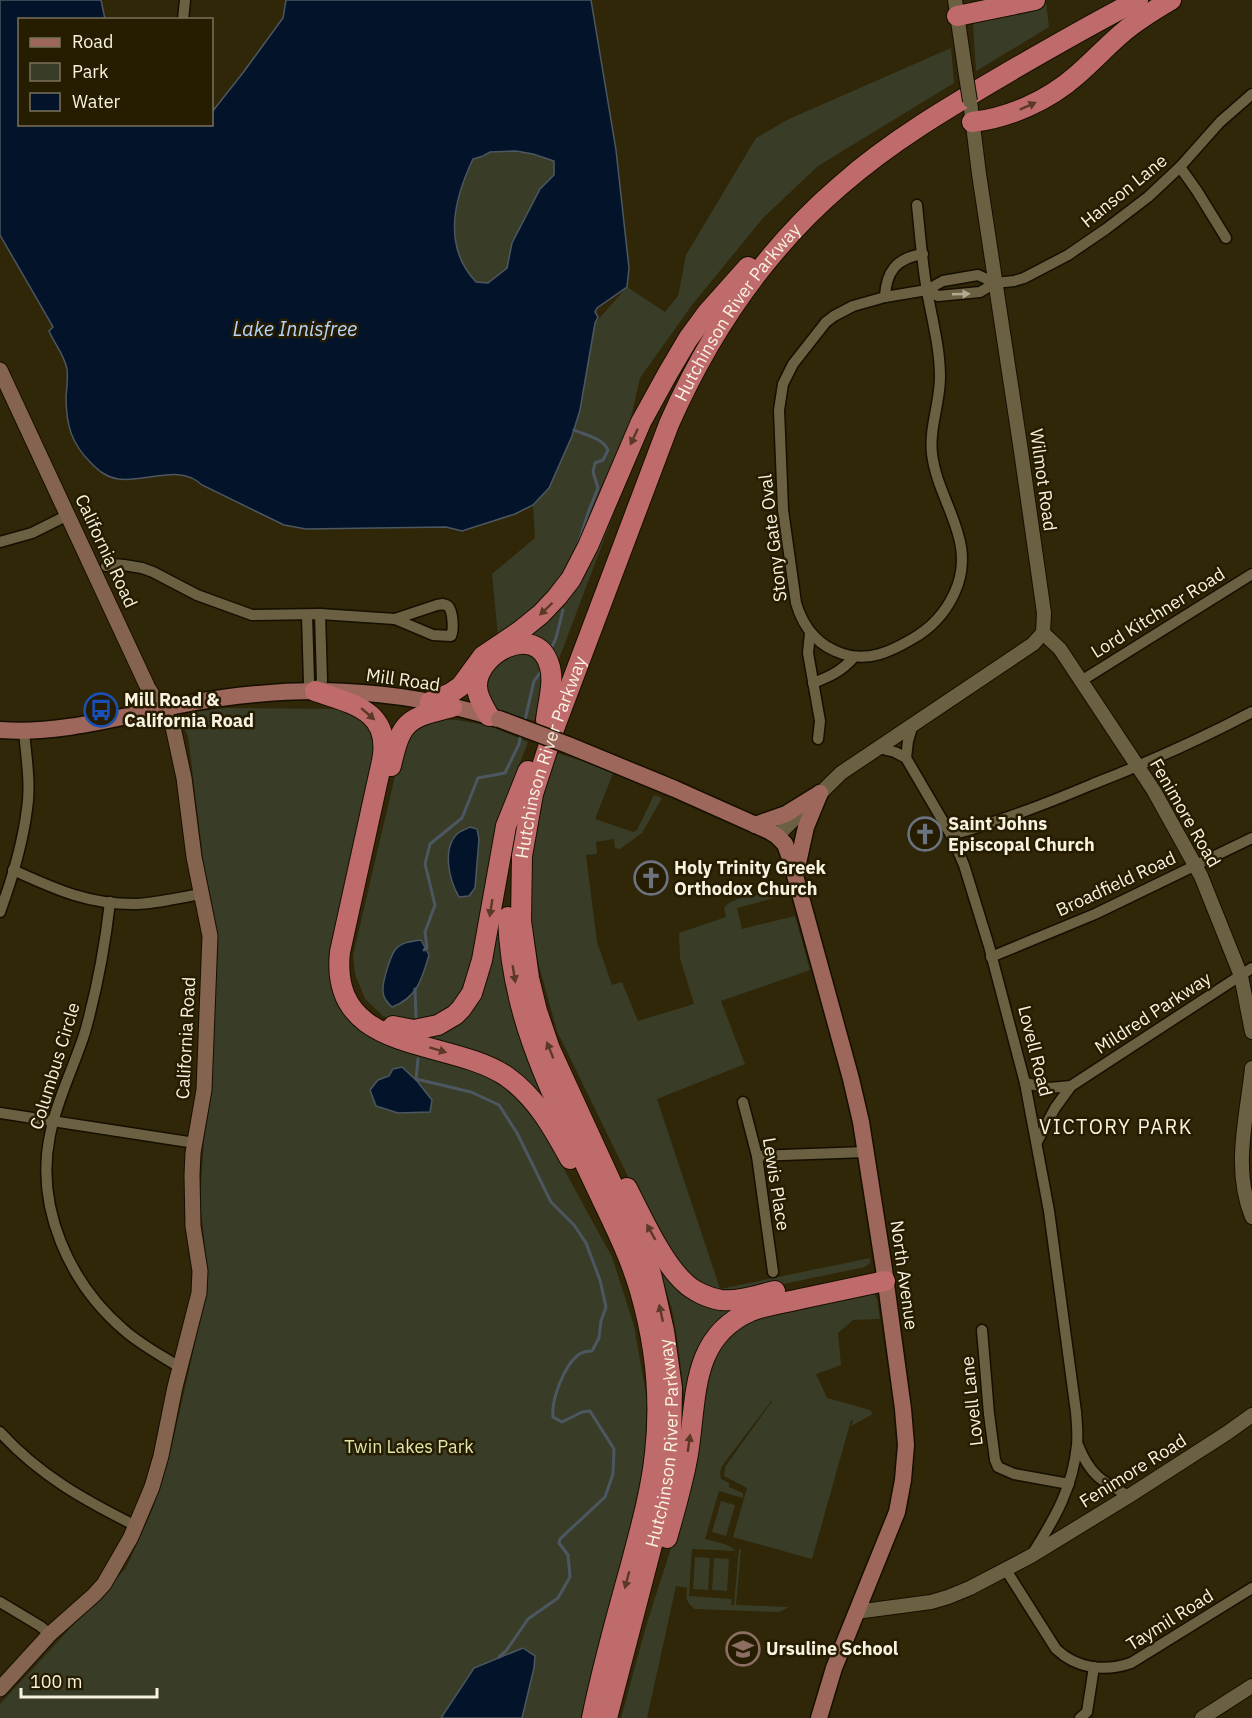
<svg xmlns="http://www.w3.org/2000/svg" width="1252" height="1718" font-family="'IBM Plex Sans',sans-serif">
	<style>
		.green { fill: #393d27 }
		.water { fill: #03142a; stroke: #4c5761; stroke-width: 1.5; fill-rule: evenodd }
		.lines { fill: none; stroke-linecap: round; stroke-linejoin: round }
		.stream { stroke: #4c5761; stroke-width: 3 }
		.minor-casing { stroke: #160f00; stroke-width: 13 }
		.tertiary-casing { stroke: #160f00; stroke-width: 16 }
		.secondary-casing { stroke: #160f00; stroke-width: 17 }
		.primary-casing { stroke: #160f00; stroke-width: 19 }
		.motorway-casing { stroke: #160f00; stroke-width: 22 }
		.minor { stroke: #6b6042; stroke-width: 10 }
		.tertiary { stroke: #6b6042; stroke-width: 14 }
		.secondary { stroke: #84634f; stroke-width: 15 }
		.primary { stroke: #9d675b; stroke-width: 16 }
		.motorway { stroke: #bf6b6c; stroke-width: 20 }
		.tertiary-bridge-casing { stroke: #160f00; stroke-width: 16; stroke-linecap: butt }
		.primary-bridge-casing { stroke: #160f00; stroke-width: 19; stroke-linecap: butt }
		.tertiary-bridge { stroke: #6b6042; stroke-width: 14 }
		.primary-bridge { stroke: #9d675b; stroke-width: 16 }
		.oneway { fill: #5c3826 }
		.oneway2 { fill: #b2a992 }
		.labels { text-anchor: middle; stroke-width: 5; stroke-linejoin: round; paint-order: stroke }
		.street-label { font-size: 18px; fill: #f8f2e1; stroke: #261c00 }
		.poi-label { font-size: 18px; font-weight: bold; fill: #f8f2e1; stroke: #261c00; text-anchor: start }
		.park-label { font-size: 18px; fill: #dde7aa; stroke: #261c00 }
		.water-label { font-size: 20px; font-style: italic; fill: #b5d4fb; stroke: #261c00 }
		.neighbourhood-label { font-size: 20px; letter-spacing: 1.5px; fill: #f8f2e1; stroke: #261c00 }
	</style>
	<rect width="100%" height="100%" fill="#302608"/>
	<g class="green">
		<polygon points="1046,2 1049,27 976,71 973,24"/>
		<polygon points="951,48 954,83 818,166 763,218 692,305 640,378 627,435 568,576 548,598 498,637 492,574 535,538 533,505 549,488 572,436 580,410 595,323 627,287 665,312 678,296 686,255 756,138 789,119"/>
		<path d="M516 151 533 154 554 161V175L540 189 512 243 507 268 488 283 476 282C442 245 455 200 473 159L483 156 490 152Z"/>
		<polygon points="631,468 554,672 527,638"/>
		<polygon points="517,648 543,659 544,686 534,721 494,709 482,682 489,667"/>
		<polygon points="225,708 341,709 355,712 372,727 378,744 344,892 351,1019 501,1081 521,1100 543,1131 612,1257 634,1326 647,1400 644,1465 623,1558 581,1718 0,1718 0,1704 126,1568 154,1506 171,1450 205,1299 208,1273 200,1202 204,1139 212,1074 217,931 204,866 188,736 182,724 187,715 195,712"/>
		<polygon points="435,719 457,720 490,726 528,742 503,806 495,841 472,970 465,992 442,1015 406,1024 383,1016 365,999 355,974 353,955 403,742 409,731"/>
		<path d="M551 751 614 771 595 819 633 832 637 830 654 795 662 798 642 833 620 849 615 848 614 839 596 842 597 854 586 855 597 942 612 985 622 982 638 1021 694 1004 680 958 679 933 726 917 724 908C733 895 768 894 784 892L785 895 737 908 742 929 795 916 810 970 721 1001 745 1064 657 1099 720 1289 870 1258V1263L865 1267 745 1292 707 1290 674 1261 634 1189 557 1031 539 966 532 923 531 876 536 822Z"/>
		<polygon points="494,928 500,928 507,987 516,1028 549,1110 533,1092 410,1034 448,1025"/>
		<polygon points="654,1252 667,1268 737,1305 685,1402 678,1344 672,1309"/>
		<path d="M868 1293 874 1294 877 1299 880 1319 853 1320 838 1333 841 1365 816 1374 827 1398 870 1410 873 1414 851 1426 853 1421 851 1420 812 1559 733 1537 747 1488 724 1476 725 1467 770 1404H771L772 1400 722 1466 720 1472 721 1479 729 1483V1487L743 1493V1498L719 1491 705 1539C715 1542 729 1543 735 1551L692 1549 689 1596 732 1599 731 1605H734L739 1549H741L736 1605 789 1607 779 1612 695 1609C686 1602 686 1599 687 1588L676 1586 647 1718H621L646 1626 672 1545 707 1369 730 1332 752 1318Z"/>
		<polygon points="721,1501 735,1505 726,1536 712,1532"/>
		<polygon points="695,1557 710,1558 708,1590 693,1589"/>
		<polygon points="714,1558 729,1559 727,1591 712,1590"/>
	</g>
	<g class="water">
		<path d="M0 0H101L105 19 20 20V124H212V112L242 74 283 18 286 0H591L616 150 629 268 627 287 597 308 595 312 598 317 595 323 580 410 572 436 549 488 533 505 515 514 462 531 446 527 306 529 284 525 202 485C180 463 145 483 118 479 106 477 99 471 91 463 71 443 66 425 66 396 67 387 68 378 67 369 64 354 55 345 49 331L53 327 0 235ZM516 151 533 154 554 161V175L540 189 512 243 507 268 488 283 476 282C442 246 454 199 473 159L483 156 490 152Z"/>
		<path d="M470 827 477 829 479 839 475 888 469 896 459 897C449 880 442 849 457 834 460 831 467 829 470 827Z"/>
		<path d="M421 940 429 955C422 979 417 998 392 1007 387 1002 383 998 383 991 382 983 390 957 395 950 401 942 413 941 421 940Z"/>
		<polygon points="402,1067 417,1081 432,1100 430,1112 398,1113 376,1106 370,1090 378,1080 389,1076 393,1069"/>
		<polygon points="523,1648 535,1656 534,1668 522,1718 441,1718 474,1668"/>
	</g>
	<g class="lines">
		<g class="stream">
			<path d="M574 430C585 435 603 438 608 450L603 460 595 463 593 472 598 488 588 513 578 545"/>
			<polyline points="550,651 556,638 563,610"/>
			<polyline points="524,724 534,681 543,669"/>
			<polyline points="424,950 427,948 425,932 435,905 425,864 430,844 462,818 478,778 505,773 519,744 521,733"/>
			<polyline points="415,989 416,1017"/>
			<path d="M418 1059 416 1079 471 1092 499 1105 517 1133 551 1202 574 1225 586 1243 600 1280 606 1307 601 1321 599 1338 592 1351C587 1351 582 1352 578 1355 564 1366 551 1400 553 1417L562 1422 582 1412 590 1411 614 1449 613 1474 605 1497 560 1539 559 1543 568 1555 570 1577 558 1598 528 1619 506 1651 499 1657"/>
		</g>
		<defs>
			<g id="minor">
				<polyline points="183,20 185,0"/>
				<polyline points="1180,167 1197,191 1226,238"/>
				<path d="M917 205C920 233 922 263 927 291 932 319 940 348 940 377 940 403 929 428 932 454 938 503 979 542 954 594 945 613 930 629 912 639 890 652 868 662 843 654 818 646 803 627 796 603L783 510 779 410 783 384 793 364 826 322 834 316 853 306 885 297 927 290 943 281 978 275 995 283"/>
				<polyline points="927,290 938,296 980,292 995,283 1014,281 1024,278 1068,255 1106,229 1148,197 1180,167 1220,122 1252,94"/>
				<path d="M885 297C886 272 896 258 923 254"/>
				<polyline points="0,542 32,533 68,515"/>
				<polyline points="106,566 112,564 124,565 142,568 153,572 197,595 252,615 320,614 395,619"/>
				<path d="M443 604C445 605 447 605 448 606 453 611 454 630 451 636L433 635 395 619 437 605Z"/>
				<polyline points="307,615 309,682 315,691 322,681 320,614"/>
				<polyline points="810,633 808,653 820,721 818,739"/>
				<polyline points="1081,681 1252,574"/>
				<path d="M813 683C829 677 842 671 854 657"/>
				<path d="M878 748 895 752 906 758 951 835 964 865 989 946 1025 1083 1049 1211 1076 1412C1077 1423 1078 1434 1077 1445 1073 1487 1055 1518 1033 1553"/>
				<polyline points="906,758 908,741 913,724"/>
				<path d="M951 835C999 822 1046 804 1093 784 1147 763 1201 739 1252 712"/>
				<path d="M13 870C55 889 89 905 137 904 159 903 181 897 202 894"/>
				<path d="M110 902C105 946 97 989 85 1032 74 1067 57 1099 50 1135 35 1207 69 1283 124 1330 141 1345 162 1356 181 1368"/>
				<path d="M0 912C11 882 23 841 27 809 31 784 26 756 24 731"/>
				<polyline points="991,957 1095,914 1252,838"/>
				<polyline points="1025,1083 1049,1088 1071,1086"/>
				<polyline points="743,1102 757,1156 773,1272"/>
				<polyline points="0,1113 195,1143"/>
				<polyline points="1037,1142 1055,1108 1071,1086 1252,968"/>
				<polyline points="757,1156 866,1152"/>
				<polyline points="982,1330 989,1414 995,1460 998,1467 1014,1474 1069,1484"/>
				<path d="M0 1432C39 1475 84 1500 136 1526"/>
				<path d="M1078 1445C1090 1475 1101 1481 1129 1496"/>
				<path d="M1006 1570 1056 1649C1077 1669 1105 1672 1131 1663L1252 1588"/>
				<polyline points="0,1602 40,1626 50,1634"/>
				<polyline points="1080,1718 1087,1712 1094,1667"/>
			</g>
			<g id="tertiary">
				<polyline points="955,0 966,76"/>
				<polyline points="1043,633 1060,649 1154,791 1201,876 1241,976 1252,1032"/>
				<polyline points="777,836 841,773 1033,644 1043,633 1044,613 1021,451 979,174 970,101"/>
				<path d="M1252 1068C1247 1118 1232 1167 1252 1217"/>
				<polyline points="856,1612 931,1602 948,1597 970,1588 1031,1556 1129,1496 1227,1433 1252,1415"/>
				<polyline points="1202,1718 1252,1686"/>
			</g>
			<polyline id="secondary" points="0,370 148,688 173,727 184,778 194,857 210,936 204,1090 193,1153 192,1175 193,1226 200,1271 199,1293 175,1387 161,1456 152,1487 131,1537 104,1584 94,1595 50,1634 0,1689"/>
			<g id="primary">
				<path d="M0 730C60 735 126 715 185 704 292 684 394 686 498 719"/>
				<polyline points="568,745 675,789 769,831 777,836 785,844 791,861 851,1079 861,1122 884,1269 903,1409 906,1445 903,1480 897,1512 834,1668 819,1718"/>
				<polyline points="755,825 786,814 820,793"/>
				<polyline points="796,872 806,827 820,793"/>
			</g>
			<g id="motorway">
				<polyline points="957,16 1035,0"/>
				<path d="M972 122C1009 118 1049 100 1077 75 1092 62 1106 47 1121 34 1136 21 1154 10 1171 0"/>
				<path d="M315 691C353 704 392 711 382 761L340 952C329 1055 447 1037 506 1076 536 1097 553 1128 570 1159"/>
				<polyline points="430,702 451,693 461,686 483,656 520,631 541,614 557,597 571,579 588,546 641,422 668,373 688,339 707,313 748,267"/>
				<path d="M489 716C484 707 477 697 477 686 477 653 535 622 549 664 555 680 548 703 546 720"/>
				<path d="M391 766C401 720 408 718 452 707"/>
				<path d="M508 917C511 1021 555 1099 598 1191 613 1223 630 1256 640 1291 655 1343 661 1400 655 1453 651 1492 640 1530 630 1568 616 1618 602 1668 592 1718"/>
				<polyline points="393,1026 414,1030 438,1025 455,1015 461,1009 472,993 482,960 506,826 528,771"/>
				<path d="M627 1188C641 1215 662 1262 684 1282 693 1291 708 1298 721 1300 739 1302 758 1295 775 1291"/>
				<path d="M667 1538C675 1510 683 1483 688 1454 697 1399 690 1337 751 1311 766 1305 783 1303 800 1299 828 1293 857 1287 885 1281"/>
				<path id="s1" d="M607 1718 664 1499 671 1446 672 1388 664 1331 651 1274 635 1234 550 1049 537 1011 529 978 521 921 522 856 533 794 554 729 669 424C709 333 765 250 841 185 891 141 949 107 1007 73 1050 48 1094 23 1138 0"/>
			</g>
		</defs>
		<use href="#minor" class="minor-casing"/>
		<use href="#tertiary" class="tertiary-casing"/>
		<use href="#secondary" class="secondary-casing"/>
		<use href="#primary" class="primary-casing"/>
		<use href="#motorway" class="motorway-casing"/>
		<use href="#minor" class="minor"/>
		<use href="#tertiary" class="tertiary"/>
		<use href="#secondary" class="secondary"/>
		<use href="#primary" class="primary"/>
		<use href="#motorway" class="motorway"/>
		<defs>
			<polyline id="tertiary-bridge" points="966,76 970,101"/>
			<polyline id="primary-bridge" points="499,719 568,745"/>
		</defs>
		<use href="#tertiary-bridge" class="tertiary-bridge-casing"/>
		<use href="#primary-bridge" class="primary-bridge-casing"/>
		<use href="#tertiary-bridge" class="tertiary-bridge"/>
		<use href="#primary-bridge" class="primary-bridge"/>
	</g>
	<defs><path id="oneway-solid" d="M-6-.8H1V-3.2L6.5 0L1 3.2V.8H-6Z" transform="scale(1.5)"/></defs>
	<g class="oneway">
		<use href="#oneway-solid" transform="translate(1028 106) rotate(-24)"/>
		<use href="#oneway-solid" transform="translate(634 437) rotate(115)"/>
		<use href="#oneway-solid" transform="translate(546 609) rotate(136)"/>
		<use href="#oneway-solid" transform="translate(368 714) rotate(41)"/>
		<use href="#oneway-solid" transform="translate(491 908) rotate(99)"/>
		<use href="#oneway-solid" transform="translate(514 974) rotate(81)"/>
		<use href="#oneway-solid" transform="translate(438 1050) rotate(17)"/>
		<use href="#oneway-solid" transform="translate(550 1050) rotate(-112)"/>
		<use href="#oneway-solid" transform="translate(651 1232) rotate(-119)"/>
		<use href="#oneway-solid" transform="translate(661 1313) rotate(-102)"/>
		<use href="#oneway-solid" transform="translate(689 1443) rotate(-82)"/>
		<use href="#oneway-solid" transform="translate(627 1580) rotate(105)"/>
	</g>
	<use class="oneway2" href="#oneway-solid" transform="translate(961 294) rotate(-2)"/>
	<defs>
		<symbol id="bus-ring" viewBox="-11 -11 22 22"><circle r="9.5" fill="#261c00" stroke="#1a4fb4" stroke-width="1.5"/><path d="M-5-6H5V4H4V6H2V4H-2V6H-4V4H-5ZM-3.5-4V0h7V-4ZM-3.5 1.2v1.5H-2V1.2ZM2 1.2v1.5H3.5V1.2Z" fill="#1a4fb4"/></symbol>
		<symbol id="church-ring" viewBox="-11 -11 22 22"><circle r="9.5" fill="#261c00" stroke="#6b7280" stroke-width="1.5"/><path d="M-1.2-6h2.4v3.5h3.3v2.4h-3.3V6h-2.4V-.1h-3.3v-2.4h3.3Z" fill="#6b7280"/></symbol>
		<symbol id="school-ring" viewBox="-11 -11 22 22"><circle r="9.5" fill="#261c00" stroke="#8d6e63" stroke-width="1.5"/><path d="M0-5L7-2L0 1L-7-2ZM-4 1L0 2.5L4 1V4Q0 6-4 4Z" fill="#8d6e63"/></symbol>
	</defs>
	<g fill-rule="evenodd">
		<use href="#bus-ring" x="82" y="691" width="38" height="38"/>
		<use href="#church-ring" x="906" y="815" width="38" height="38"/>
		<use href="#church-ring" x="632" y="859" width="38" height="38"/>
		<use href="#school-ring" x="724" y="1630" width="38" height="38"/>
	</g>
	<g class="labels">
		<g class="street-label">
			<text transform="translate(1124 191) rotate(-39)" y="6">Hanson Lane</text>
			<text dy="6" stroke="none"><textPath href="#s1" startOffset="1486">Hutchinson River Parkway</textPath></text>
			<text transform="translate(1043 480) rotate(82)" y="6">Wilmot Road</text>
			<text transform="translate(773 538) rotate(-97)" y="6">Stony Gate Oval</text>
			<text transform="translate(106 551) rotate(65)" y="6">California Road</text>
			<text transform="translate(1158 613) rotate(-32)" y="6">Lord Kitchner Road</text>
			<text transform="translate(403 680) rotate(8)" y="6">Mill Road</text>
			<text dy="6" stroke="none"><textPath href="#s1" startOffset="1000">Hutchinson River Parkway</textPath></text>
			<text transform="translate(1185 813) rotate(60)" y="6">Fenimore Road</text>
			<text transform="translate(1116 884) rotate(-25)" y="6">Broadfield Road</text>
			<text transform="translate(1153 1013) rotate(-33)" y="6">Mildred Parkway</text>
			<text transform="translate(186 1038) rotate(-87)" y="6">California Road</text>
			<text transform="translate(1035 1051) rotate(76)" y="6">Lovell Road</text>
			<text transform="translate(55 1066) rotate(-73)" y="6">Columbus Circle</text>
			<text transform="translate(776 1184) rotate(81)" y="6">Lewis Place</text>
			<text transform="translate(904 1275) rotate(82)" y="6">North Avenue</text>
			<text transform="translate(972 1401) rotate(-96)" y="6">Lovell Lane</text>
			<text dy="6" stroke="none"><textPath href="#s1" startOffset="282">Hutchinson River Parkway</textPath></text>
			<text transform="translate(1133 1471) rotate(-32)" y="6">Fenimore Road</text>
			<text transform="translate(1170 1620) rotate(-32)" y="6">Taymil Road</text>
		</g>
		<g class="poi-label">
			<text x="124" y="706">Mill Road &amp;<tspan x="124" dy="21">California Road</tspan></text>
			<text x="948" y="830">Saint Johns<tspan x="948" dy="21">Episcopal Church</tspan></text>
			<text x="674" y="874">Holy Trinity Greek<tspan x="674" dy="21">Orthodox Church</tspan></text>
			<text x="766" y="1655">Ursuline School</text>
		</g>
		<g class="park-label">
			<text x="409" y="1453">Twin Lakes Park</text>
		</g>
		<g class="water-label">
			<text x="295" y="336">Lake Innisfree</text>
		</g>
		<g class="neighbourhood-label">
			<text x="1116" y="1134">VICTORY PARK</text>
		</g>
	</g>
	<rect x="18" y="18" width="195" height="108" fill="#261c00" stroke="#7a725a" stroke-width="1.5"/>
	<rect x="30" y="38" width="30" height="9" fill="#9d675b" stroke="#7a725a" stroke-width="1.5"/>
	<text x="72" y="48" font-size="18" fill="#f8f2e1">Road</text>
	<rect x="30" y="63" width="30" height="18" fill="#393d27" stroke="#7a725a" stroke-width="1.5"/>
	<text x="72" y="78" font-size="18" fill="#f8f2e1">Park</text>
	<rect x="30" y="93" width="30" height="18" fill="#03142a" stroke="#7a725a" stroke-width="1.5"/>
	<text x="72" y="108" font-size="18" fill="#f8f2e1">Water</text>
	<path d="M21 1688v9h136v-9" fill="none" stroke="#f8f2e1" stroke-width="3"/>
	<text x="30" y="1688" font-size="18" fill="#f8f2e1" stroke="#261c00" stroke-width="4.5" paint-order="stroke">100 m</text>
</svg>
